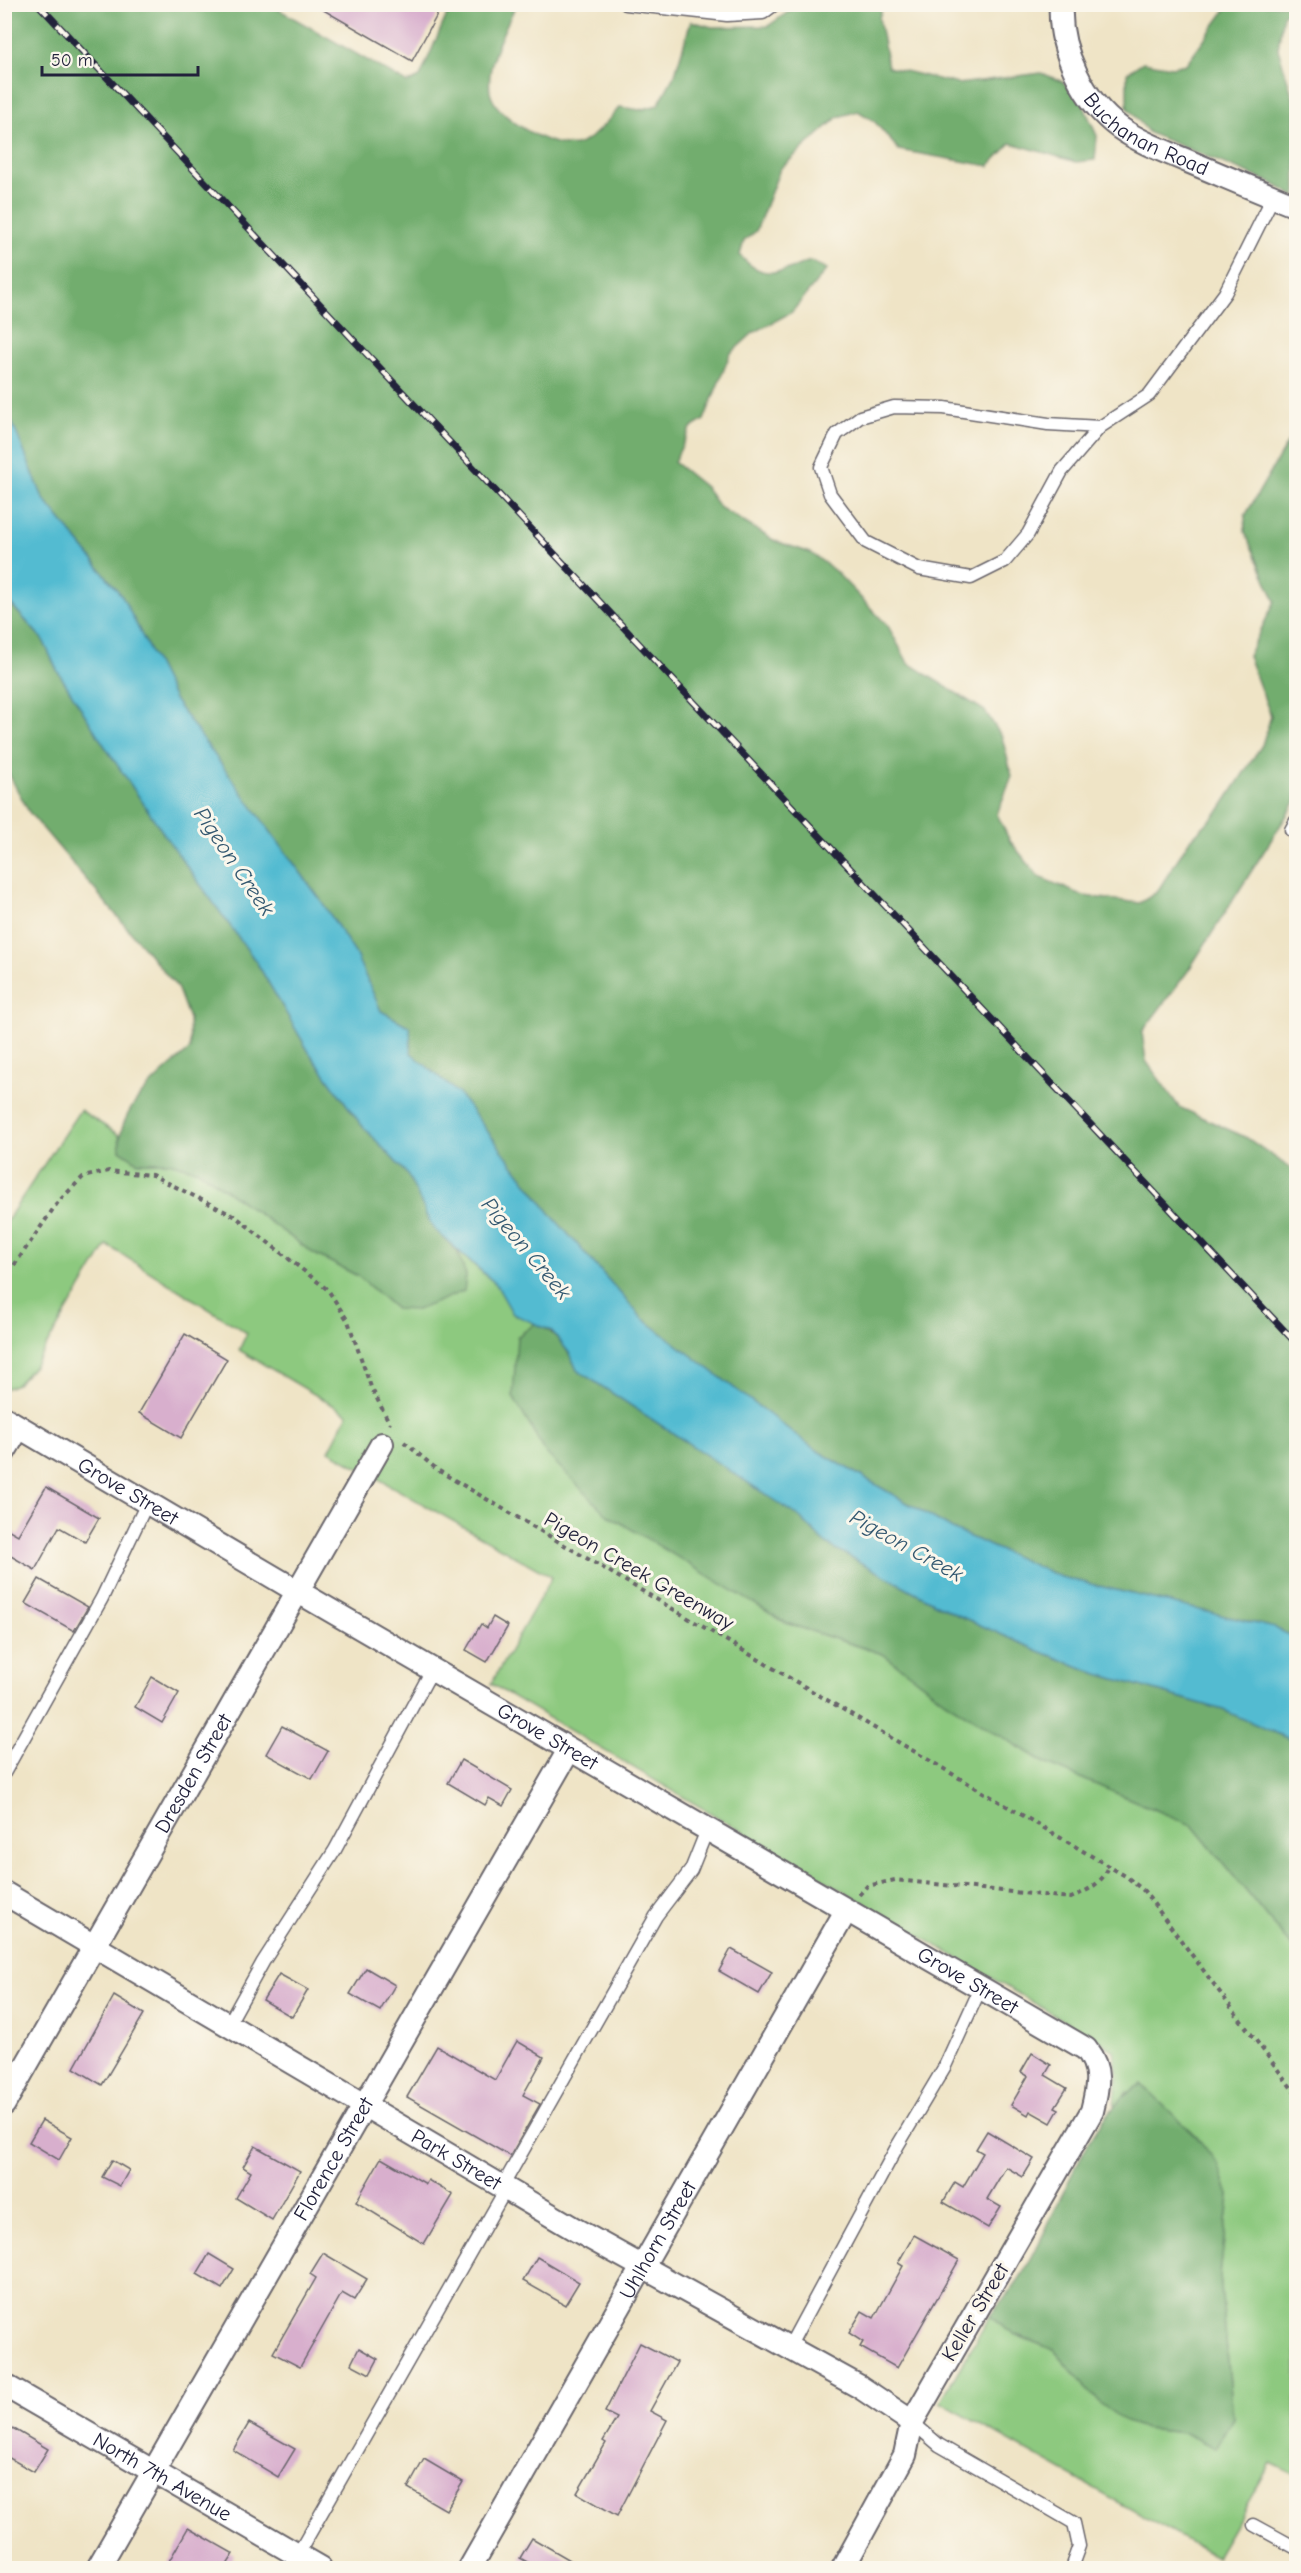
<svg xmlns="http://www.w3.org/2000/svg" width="1301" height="2573" font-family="'Comic Neue',sans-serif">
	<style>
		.green { fill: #8dc97f; stroke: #58765d; stroke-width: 1.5 }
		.forest { fill: #72ad6e; stroke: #4a6854; stroke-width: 1.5 }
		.water { fill: #53bbd1; stroke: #3a6e86; stroke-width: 1.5 }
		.building { fill: #d8afcd }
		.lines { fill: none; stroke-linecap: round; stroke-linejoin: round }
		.lane-casing { stroke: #6a666c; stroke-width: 15 }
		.street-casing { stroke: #6a666c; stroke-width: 26 }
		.path { stroke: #6a666c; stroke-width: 4; stroke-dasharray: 4.5 4.5; stroke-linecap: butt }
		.lane { stroke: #fff; stroke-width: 12 }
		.street { stroke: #fff; stroke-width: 22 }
		.rail-casing { stroke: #22223b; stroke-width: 7 }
		.rail { stroke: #fbf7ec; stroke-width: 4.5; stroke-dasharray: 14; stroke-linecap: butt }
		.labels { text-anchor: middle; stroke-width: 6; stroke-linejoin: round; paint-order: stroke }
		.street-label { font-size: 21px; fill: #22223b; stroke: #fbf7ec }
		.water-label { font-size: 22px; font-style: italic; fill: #335870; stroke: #fbf7ec }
	</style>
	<rect width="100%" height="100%" fill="#fbf7ec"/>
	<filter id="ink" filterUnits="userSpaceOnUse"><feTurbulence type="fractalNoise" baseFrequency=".0167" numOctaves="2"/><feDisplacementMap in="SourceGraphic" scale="12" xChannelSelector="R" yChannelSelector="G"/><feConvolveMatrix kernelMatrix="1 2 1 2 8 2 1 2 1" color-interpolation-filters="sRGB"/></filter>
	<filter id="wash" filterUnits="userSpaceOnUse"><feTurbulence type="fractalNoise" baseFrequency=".008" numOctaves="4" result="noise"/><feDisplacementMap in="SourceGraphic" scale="24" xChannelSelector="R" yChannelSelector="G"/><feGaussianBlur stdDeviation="1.35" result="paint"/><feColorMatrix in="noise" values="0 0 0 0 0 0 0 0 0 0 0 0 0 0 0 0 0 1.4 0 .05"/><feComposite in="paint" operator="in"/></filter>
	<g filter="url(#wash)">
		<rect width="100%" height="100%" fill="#efe4c6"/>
		<polygon class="green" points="80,1110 119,1135 120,1150 138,1162 169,1162 198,1170 313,1253 358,1276 396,1309 466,1275 457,1251 496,1284 513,1314 536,1323 517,1337 786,1623 883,1654 945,1701 1045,1763 1192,1825 1296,1952 1296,2475 1271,2463 1216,2557 940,2402 990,2316 1014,2334 1054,2350 1101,2404 1146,2429 1185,2433 1216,2448 1233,2417 1220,2275 1229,2195 1127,2092 1113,2111 1118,2079 1114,2050 491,1684 552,1577 329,1451 348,1414 239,1350 247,1333 107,1245 34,1366 17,1384 5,1389 4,1225"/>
		<g class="forest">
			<path d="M4 5H271L407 83 420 77 451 5H516C504 31 486 62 490 92 494 117 551 149 575 145 593 141 608 120 620 107L640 110 658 105 675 74 691 21 712 27 768 26 798 5H883L879 18 888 67 958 84 1041 73 1063 82 1082 102 1097 136 1095 160 1076 162 1011 143 989 166 899 150 874 121 858 111 838 117 780 169 756 231 744 241 740 255C762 282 782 272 810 261L827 269 792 312 753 333 730 354 704 420 691 428 674 462 705 487 719 507 775 541 811 553 835 571 888 626 908 663 985 711 1002 737 1012 776 997 814 1010 841 1039 877 1084 896 1140 903 1157 892 1189 841 1219 811 1262 745 1271 716 1248 656 1275 601 1245 532V516L1290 438 1296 395V801L1188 971 1142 1032 1146 1061 1179 1107 1247 1138 1296 1172V1638L1275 1628 1061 1577 954 1530 816 1450 642 1318 553 1217 459 1094 411 1053 410 1027 381 1011 355 953 322 902 175 701 122 596 43 498 5 405Z"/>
			<polygon points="1229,5 1296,5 1283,15 1278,49 1296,107 1296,197 1274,184 1149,133 1127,107 1127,73 1143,62 1172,67 1186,64"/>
			<path d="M4 597 43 640 57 670 102 742 166 837 257 963 309 1052 360 1123 408 1175 433 1227 457 1251 466 1275 464 1291 417 1310 396 1309 358 1276 313 1253 198 1170 169 1162H138L120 1150C116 1107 161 1075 190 1049L189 1019 177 987 29 812 5 767Z"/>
			<path d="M536 1323C557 1333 568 1349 577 1370L800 1517 825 1543 953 1613 1039 1651 1098 1674 1223 1710 1296 1742V1952L1192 1825 1045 1763 945 1701 883 1654 786 1623 606 1514 546 1453 513 1397 517 1337Z"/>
			<path d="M1141 2084 1197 2137 1218 2164 1229 2195 1220 2275 1233 2418 1215 2448 1185 2433 1146 2429 1126 2422 1101 2404 1054 2350 1014 2334 990 2316C1001 2302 1014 2288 1023 2273 1056 2219 1086 2116 1141 2084Z"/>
		</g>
		<polygon class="water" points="5,405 43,498 122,596 175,701 322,902 355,953 381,1011 410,1027 411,1053 459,1094 553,1217 642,1318 816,1450 954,1530 1061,1577 1275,1628 1296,1638 1296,1742 1223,1710 1098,1674 1039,1651 953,1613 825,1543 800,1517 577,1370 570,1354 552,1331 513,1314 496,1284 433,1228 408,1175 360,1123 309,1052 257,963 166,837 102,742 57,670 43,640 5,597"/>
		<g id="blocks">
			<g class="building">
				<polygon points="313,4 443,4 412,61"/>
				<polygon points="185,1334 227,1359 181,1438 139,1413"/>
				<polygon points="46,1487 99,1518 85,1542 59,1527 35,1570 4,1552 4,1527 18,1535"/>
				<polygon points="39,1579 88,1607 74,1631 25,1603"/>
				<polygon points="493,1617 508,1626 487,1662 466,1650 481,1624 487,1628"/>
				<polygon points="152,1677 179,1693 162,1723 135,1707"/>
				<polygon points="282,1726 328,1751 312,1779 266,1754"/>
				<polygon points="461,1760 512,1790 503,1806 489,1798 485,1805 448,1783"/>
				<polygon points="731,1949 772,1972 759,1994 719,1971"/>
				<polygon points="366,1968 395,1985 380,2011 350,1994"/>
				<polygon points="279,1974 308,1990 292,2017 263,2000"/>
				<polygon points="114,1996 144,2014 102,2085 74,2068"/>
				<polygon points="517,2041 544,2057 523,2095 540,2104 510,2156 407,2097 437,2046 495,2080"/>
				<polygon points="1032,2053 1051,2065 1045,2075 1067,2088 1055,2107 1059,2109 1051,2123 1030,2111 1028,2115 1011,2105 1028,2076 1021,2072"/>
				<polygon points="42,2120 72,2137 59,2160 29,2142"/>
				<polygon points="987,2131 1034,2159 1023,2177 1006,2167 987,2199 1001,2207 988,2228 943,2202 955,2182 963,2187 983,2153 976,2149"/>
				<polygon points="255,2146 300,2171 272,2220 236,2198 251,2172 243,2167"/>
				<polygon points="381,2158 426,2184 428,2180 453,2195 424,2244 356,2202"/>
				<polygon points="112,2160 129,2170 120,2186 102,2177"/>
				<polygon points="914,2235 959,2260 897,2368 860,2347 863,2342 849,2333 862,2311 874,2318 903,2266 898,2263"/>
				<polygon points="323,2253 367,2279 354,2300 342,2293 300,2367 273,2353 316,2278 310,2274"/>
				<polygon points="209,2254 234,2269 222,2289 197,2274"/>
				<polygon points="537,2257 579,2282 565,2305 523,2281"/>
				<polygon points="640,2343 677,2362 650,2411 667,2420 617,2516 577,2493 606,2443 603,2441 617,2418 605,2412"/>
				<polygon points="359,2348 378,2359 370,2374 351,2364"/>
				<polygon points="4,2423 48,2449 34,2472 4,2455"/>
				<polygon points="249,2423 295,2449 278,2477 233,2450"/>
				<polygon points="424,2459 463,2482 446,2510 408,2488"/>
				<polygon points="188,2528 234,2554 225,2568 165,2568"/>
				<polygon points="532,2538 584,2568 538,2568 520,2558"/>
			</g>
		</g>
	</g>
	<g filter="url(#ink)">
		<use href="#blocks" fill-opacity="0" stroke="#6a666c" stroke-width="1.5"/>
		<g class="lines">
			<defs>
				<g id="lane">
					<polyline points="626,4 727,15 763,13 775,4"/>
					<polyline points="1100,427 1062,471 1028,534 1005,561 971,578 919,569 866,542 830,494 821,467 837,434 860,417 894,407 944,408 1048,424 1100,427 1149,395 1225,293 1273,197"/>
					<polyline points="1291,830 1296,821"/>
					<polyline points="4,1773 102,1598 148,1501"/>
					<polyline points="228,2025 263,1962 335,1850 432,1670"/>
					<polyline points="502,2187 656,1916 691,1870 707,1830"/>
					<polyline points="789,2347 898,2145 945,2066 981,1987"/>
					<polyline points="912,2422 939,2445 1074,2523 1079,2546 1071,2568"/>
					<polyline points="1254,2525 1296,2548"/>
					<polyline points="290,2568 506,2189"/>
				</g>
				<g id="street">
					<path id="s1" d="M1061 4C1058 49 1084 102 1120 128 1141 143 1167 152 1190 162 1226 177 1261 192 1296 206"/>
					<path id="s2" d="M4 1418 297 1591 1086 2049C1102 2069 1098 2087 1092 2111L912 2422 905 2455 843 2568"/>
					<polyline points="4,1452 19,1427"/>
					<path id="s3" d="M4 1893 576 2230 860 2387 912 2422"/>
					<path id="s4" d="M4 2104 382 1444"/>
					<path id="s5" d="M4 2385 320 2568"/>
					<path id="s6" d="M98 2568 569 1750"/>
					<path id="s7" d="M470 2568 846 1911"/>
				</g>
			</defs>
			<use href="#lane" class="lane-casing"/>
			<use href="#street" class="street-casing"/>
			<g class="path">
				<polyline points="4,1280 58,1202 83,1177 109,1171 152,1175 236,1217 328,1290 348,1321 371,1387 390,1424"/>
				<polyline points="404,1442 439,1471 1127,1877 1144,1891 1296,2094"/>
				<path d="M859 1895 867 1886 895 1880 1071 1898C1088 1890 1102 1884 1109 1866"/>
			</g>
			<use href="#lane" class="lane"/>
			<use href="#street" class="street"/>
			<defs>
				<polyline id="rail" points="38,4 1296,1343"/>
			</defs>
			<use href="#rail" class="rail-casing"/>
			<use href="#rail" class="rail"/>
		</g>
	</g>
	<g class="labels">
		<g class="street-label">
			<text dy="7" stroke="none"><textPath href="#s1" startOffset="168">Buchanan Road</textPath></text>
			<text dy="7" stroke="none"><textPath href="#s2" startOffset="144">Grove Street</textPath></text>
			<text transform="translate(639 1571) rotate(30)" y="7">Pigeon Creek Greenway</text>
			<text dy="7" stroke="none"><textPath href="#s2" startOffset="630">Grove Street</textPath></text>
			<text dy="7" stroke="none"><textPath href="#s4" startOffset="381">Dresden Street</textPath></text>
			<text dy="7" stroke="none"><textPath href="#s2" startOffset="1116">Grove Street</textPath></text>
			<text dy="7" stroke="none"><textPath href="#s6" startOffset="472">Florence Street</textPath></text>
			<text dy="7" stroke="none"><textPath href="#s3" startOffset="525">Park Street</textPath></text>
			<text dy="7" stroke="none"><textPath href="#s7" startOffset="378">Uhlhorn Street</textPath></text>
			<text transform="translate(975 2312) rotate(-59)" y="7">Keller Street</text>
			<text dy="7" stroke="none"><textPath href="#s5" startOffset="183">North 7th Avenue</textPath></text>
		</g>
		<g class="water-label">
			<text transform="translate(235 861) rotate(56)" y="8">Pigeon Creek</text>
			<text transform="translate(527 1248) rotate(50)" y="8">Pigeon Creek</text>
			<text transform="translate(907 1545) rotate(29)" y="8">Pigeon Creek</text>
		</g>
	</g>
	<rect width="1301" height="2573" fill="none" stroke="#fbf7ec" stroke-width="24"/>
	<path d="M42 66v9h156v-9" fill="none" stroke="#22223b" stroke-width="3"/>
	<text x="51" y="66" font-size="18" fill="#22223b" stroke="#fbf7ec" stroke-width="4.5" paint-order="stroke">50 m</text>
</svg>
